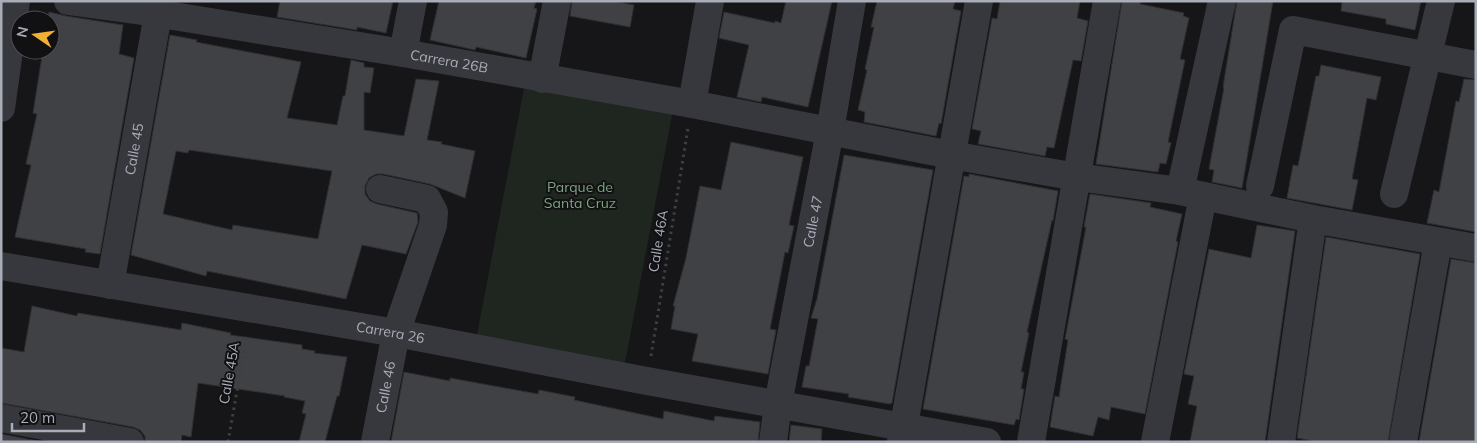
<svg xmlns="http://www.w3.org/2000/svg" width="1477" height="443" font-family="Mulish,sans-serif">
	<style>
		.green { fill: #1e261f }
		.building { fill: #404145; stroke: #303034; fill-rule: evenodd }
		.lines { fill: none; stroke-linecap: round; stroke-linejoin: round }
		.path { stroke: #3d3f44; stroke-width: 3; stroke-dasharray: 2.5 4; stroke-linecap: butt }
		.minor { stroke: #37383d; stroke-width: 28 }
		.labels { text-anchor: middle; stroke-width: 4; stroke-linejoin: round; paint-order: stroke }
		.street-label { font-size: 14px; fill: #a8adb8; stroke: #111113 }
		.park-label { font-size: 14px; fill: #7fa381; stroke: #111113 }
	</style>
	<rect width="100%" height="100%" fill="#161618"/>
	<polygon class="green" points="525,83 673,110 624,368 476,340"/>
	<g class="building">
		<polygon points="280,1 393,1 386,33 357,27 357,30 277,17"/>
		<polygon points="439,1 536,1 534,8 537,9 526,58 476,47 475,50 430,40"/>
		<polygon points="572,1 612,1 634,5 630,27 570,16"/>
		<polygon points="786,1 832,1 808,107 762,97 761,102 737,97 749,45 719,38 724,12 775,23 775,21 781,23"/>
		<polygon points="877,1 955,1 953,9 961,11 941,124 939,123 936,136 864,122 865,112 858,110 867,70 865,69 874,27 871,27"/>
		<polygon points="1000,1 1080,1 1077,18 1088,21 1081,61 1073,60 1054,148 1047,147 1045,156 978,144 981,131 972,129 992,18 997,19"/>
		<polygon points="1122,1 1141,1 1140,4 1184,13 1183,16 1189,18 1180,59 1185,60 1168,142 1171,143 1166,164 1160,163 1158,172 1096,164"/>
		<polygon points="1237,1 1273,1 1242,188 1212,182 1214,170 1209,169 1224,88 1223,87"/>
		<polygon points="1342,1 1421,1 1415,30 1386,24 1386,19 1341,11"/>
		<polygon points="49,12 66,16 123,25 119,54 134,58 100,254 85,252 86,249 15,237 31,165 26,164 37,114 33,113 43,50 50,50 50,20 48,20"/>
		<path d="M170 35 197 40 196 42 301 62 287 118 337 125 343 96H345L351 60 364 63V67L374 68 370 93 364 92V130L404 136 416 79 439 81 427 140 442 142 441 144 475 151 465 198 430 184 383 174H376L369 178 365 186V194L370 201 377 204 417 213 418 222 406 254 362 245 346 299 207 271 206 276 131 255ZM189 150 332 171 318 239 233 225 232 230 163 214 176 151 188 153Z"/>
		<polygon points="1321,65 1381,77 1376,100 1367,98 1352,179 1358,180 1352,210 1287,198 1293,165 1298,166 1316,76 1319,76"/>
		<polygon points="1464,79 1476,80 1476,232 1427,223 1434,190 1439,192 1456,101 1459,102"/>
		<polygon points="731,142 803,157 789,225 794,226 788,253 785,252 770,329 776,330 768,374 692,361 698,334 671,329 675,306 673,306 686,258 700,186 721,190"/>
		<polygon points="844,155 933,170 892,403 890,404 848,397 849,394 802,387 806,366 809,366 818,319 811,318 817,299"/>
		<polygon points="969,174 1058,191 1053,221 1052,220 1027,332 1029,333 1021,372 1024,372 1021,389 1024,389 1019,420 1016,419 1014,425 923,409 964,176 969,177"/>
		<polygon points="1090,194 1151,203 1150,207 1182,214 1176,241 1178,242 1145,414 1111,407 1109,420 1098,417 1093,436 1050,427 1055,396 1059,397 1068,340 1065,339 1086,227 1084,227"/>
		<polygon points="1257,225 1295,231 1265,442 1190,442 1197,406 1188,404 1194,376 1184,374 1209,249 1251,258"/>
		<polygon points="1326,237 1420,254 1388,442 1318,442 1297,438"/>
		<polygon points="1451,259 1476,263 1476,442 1419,442"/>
		<polygon points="32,306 77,316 78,313 181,330 182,323 231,333 230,335 302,345 302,349 315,351 314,353 347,357 339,396 337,396 325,442 299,442 306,414 302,413 305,401 284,397 285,396 198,383 191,437 182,435 181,442 145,442 145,436 140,430 133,427 1,403 1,348 24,352"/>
		<polygon points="404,372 450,381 450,378 538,394 539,390 575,397 574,400 663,419 664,411 714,421 715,416 760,422 758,442 391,442"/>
		<polygon points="791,425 822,429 821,442 789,442"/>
		<polygon points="1,434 43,442 1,442"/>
	</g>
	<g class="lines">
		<g class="path">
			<polyline points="651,356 688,128"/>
			<polyline points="228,442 247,334"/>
		</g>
		<g class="minor">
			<path id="s1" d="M68 1 142 11 403 53 692 104 951 155 1077 177 1180 191 1313 219 1476 248"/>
			<polyline points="403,53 413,1"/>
			<polyline points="542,79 557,1"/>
			<polyline points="692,104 710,1"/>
			<polyline points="1,108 16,1"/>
			<polyline points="1260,186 1293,30 1476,65"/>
			<polyline points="1180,191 1222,1"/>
			<polyline points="1394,194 1441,1"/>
			<path id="s2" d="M1 266 396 333 647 381 987 442"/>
			<path id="s3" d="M110 285 158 14"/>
			<polyline points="1,418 130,442"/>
			<path id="s4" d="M375 442 396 333 433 225 434 212 427 199 380 189"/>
			<path id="s5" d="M773 442 778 404 830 131 852 1"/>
			<polyline points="901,442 979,1"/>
			<polyline points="1031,442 1107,1"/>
			<polyline points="1155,442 1203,196"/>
			<polyline points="1281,442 1313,219"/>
			<polyline points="1403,442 1438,242"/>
		</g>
	</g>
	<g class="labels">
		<g class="street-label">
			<text dy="5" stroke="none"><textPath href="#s1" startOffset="386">Carrera 26B</textPath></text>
			<text dy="5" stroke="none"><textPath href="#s3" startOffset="138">Calle 45</textPath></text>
			<text dy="5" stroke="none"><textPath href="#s5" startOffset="224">Calle 47</textPath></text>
			<text transform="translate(658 241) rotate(-81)" y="5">Calle 46A</text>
			<text dy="5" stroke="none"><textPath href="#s2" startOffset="395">Carrera 26</textPath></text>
			<text transform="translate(229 373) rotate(-80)" y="5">Calle 45A</text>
			<text dy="5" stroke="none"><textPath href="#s4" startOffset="56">Calle 46</textPath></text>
		</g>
		<g class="park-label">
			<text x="580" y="192">Parque de<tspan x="580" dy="16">Santa Cruz</tspan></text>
		</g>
	</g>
	<rect width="1477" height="443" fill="none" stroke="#a8adb8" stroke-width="5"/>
	<g transform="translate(35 35) rotate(283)"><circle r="24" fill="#111113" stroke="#4d4f55"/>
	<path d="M0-4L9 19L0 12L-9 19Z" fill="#f2b134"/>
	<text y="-8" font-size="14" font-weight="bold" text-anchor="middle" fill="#a8adb8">N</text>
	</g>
	<path d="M12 423v8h72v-8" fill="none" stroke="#a8adb8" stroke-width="2.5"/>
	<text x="20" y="423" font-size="15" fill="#a8adb8" stroke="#111113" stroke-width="4" paint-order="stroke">20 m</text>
</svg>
